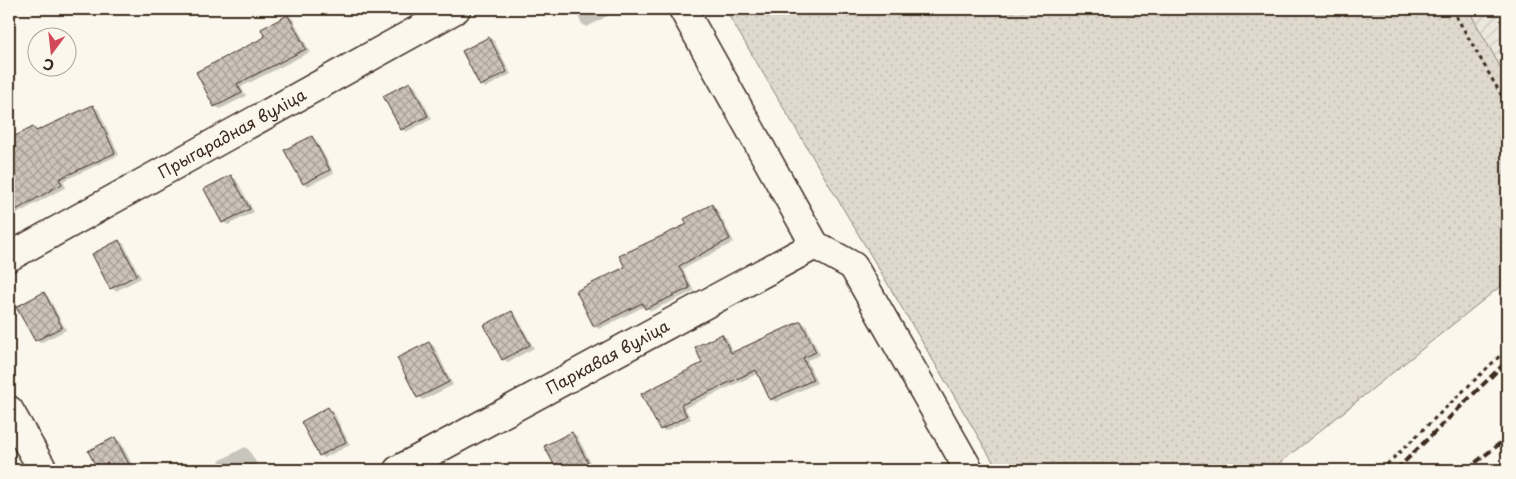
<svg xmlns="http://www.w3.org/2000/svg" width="1516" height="479" font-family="'Playpen Sans',sans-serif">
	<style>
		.industrial { fill: url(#industrial-furrows) }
		.grass { fill: url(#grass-dots); stroke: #8d8276 }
		.shadow { fill: #0003 }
		.building { fill: url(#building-cross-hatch); stroke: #3b2a1e }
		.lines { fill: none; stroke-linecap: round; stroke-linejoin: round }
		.minor-casing { stroke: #3b2a1e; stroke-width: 31 }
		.path { stroke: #3b2a1e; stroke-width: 3; stroke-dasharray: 4 4; stroke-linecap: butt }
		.minor { stroke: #fbf7ec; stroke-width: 28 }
		.rail { stroke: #3b2a1e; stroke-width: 4; stroke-dasharray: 8 4; stroke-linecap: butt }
		.labels { text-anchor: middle; stroke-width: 4.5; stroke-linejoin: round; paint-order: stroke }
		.street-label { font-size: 16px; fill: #3b2a1e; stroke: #fbf7ec }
	</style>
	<defs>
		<pattern id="industrial-furrows" width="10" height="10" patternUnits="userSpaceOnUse" patternTransform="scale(1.25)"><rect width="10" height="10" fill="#ede8dd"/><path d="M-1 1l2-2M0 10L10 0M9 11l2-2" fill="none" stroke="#ccc7bd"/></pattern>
		<pattern id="grass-dots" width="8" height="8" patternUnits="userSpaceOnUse" patternTransform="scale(1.25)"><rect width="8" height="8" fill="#dfd9ce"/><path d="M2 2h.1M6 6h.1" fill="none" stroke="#c0bab0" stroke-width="1.8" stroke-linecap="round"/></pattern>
		<pattern id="building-cross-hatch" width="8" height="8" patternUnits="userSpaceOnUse" patternTransform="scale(1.25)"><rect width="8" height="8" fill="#ccc4b9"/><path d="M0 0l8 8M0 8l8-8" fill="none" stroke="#a79f96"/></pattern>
	</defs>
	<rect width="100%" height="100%" fill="#fbf7ec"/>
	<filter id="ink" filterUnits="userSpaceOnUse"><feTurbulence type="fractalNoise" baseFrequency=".02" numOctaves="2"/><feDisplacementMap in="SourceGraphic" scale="10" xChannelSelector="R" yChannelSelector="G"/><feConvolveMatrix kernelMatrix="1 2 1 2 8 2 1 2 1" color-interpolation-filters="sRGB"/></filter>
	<g filter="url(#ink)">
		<polygon class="industrial" points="1468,9 1507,9 1507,79"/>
		<polygon class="grass" points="725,9 1468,9 1507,79 1507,281 1271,470 998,470"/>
		<g class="shadow">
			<polygon points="366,9 390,9 374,17 369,14"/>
			<polygon points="574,9 610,9 613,13 587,27 582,24"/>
			<polygon points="288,16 293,19 310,52 241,87 246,96 220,109 215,106 198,73 267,38"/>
			<polygon points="489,39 494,41 511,74 485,88 481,85"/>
			<polygon points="410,83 415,86 432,119 406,132 402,129"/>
			<polygon points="93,107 98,109 119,155 63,181 66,187 9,218 9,140 33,128 39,131"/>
			<polygon points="311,137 316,140 334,173 308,186 303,183"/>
			<polygon points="231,176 236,179 254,212 228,225 223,222"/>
			<polygon points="712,206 716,208 734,242 683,269 694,291 651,311 645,306 599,329 595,326 626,268 688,224"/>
			<polygon points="119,242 124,244 141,278 116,291 111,288"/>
			<polygon points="44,294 48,296 66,330 40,343 36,340"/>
			<polygon points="512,312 516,315 534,348 508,362 503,359"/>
			<polygon points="801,322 806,325 820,355 807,360 817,383 776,402 771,399 759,373 685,408 691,419 665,431 661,429 722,335 727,338 734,353"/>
			<polygon points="429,343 434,346 453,385 423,400 418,397"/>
			<polygon points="328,408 333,411 350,445 324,458 320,455"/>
			<polygon points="572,433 577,436 594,469 558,470 546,447"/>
			<polygon points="115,439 120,441 135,470 99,470 89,452"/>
			<polygon points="245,447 249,450 260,470 224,470 219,461"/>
		</g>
		<g class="building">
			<polygon points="288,15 306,49 237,84 242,93 214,107 196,72 265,37 261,29"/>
			<polygon points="489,37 507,72 480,86 462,51"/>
			<polygon points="410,82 428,116 401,130 383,96"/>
			<polygon points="93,105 115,153 59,179 62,184 9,214 9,139 33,127 36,131"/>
			<polygon points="312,136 330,170 303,184 284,150"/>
			<polygon points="231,175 250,209 222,223 204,189"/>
			<polygon points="712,204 730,239 679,266 690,288 645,309 642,303 594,327 576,291 625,267 619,256 687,224 684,219"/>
			<polygon points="119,240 137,275 110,289 92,254"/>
			<polygon points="44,292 62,327 35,341 16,307"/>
			<polygon points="512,311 530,345 502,360 484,325"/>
			<polygon points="801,321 816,352 803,358 813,380 770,400 756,370 681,405 687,416 660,430 641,394 702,363 695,347 722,334 731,353"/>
			<polygon points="429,342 449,382 417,398 397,358"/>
			<polygon points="328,407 346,442 319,456 301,422"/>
			<polygon points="572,432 592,470 557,470 544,446"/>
			<polygon points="115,437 132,470 98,470 88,451"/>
		</g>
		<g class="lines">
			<defs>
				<g id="minor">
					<polyline points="683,9 815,245 853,266 969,470"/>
					<path id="s1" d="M9 257 456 9"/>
					<polyline points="9,410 43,470"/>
					<path id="s2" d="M398 470 815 245"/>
				</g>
			</defs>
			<use href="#minor" class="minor-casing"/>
			<g class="path">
				<polyline points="1452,9 1507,105"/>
				<polyline points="1381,470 1507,349"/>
			</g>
			<use href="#minor" class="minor"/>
			<g class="rail">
				<polyline points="1396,470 1507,361"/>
				<polyline points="1466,470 1507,438"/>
			</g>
		</g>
	</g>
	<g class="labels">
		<g class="street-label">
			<text dy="6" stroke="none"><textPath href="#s1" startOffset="255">Прыгарадная вуліца</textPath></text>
			<text dy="6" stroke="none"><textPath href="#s2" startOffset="238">Паркавая вуліца</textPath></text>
		</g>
	</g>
	<rect width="1516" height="479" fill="none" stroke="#fbf7ec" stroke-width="30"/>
	<rect x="15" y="15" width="1486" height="449" fill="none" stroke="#3b2a1e" stroke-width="2" filter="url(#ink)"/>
	<g transform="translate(52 52) rotate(195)"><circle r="24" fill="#fbf7ec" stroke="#aea59a"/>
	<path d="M0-4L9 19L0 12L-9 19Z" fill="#d1495b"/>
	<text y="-8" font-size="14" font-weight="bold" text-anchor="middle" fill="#3b2a1e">С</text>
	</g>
</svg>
